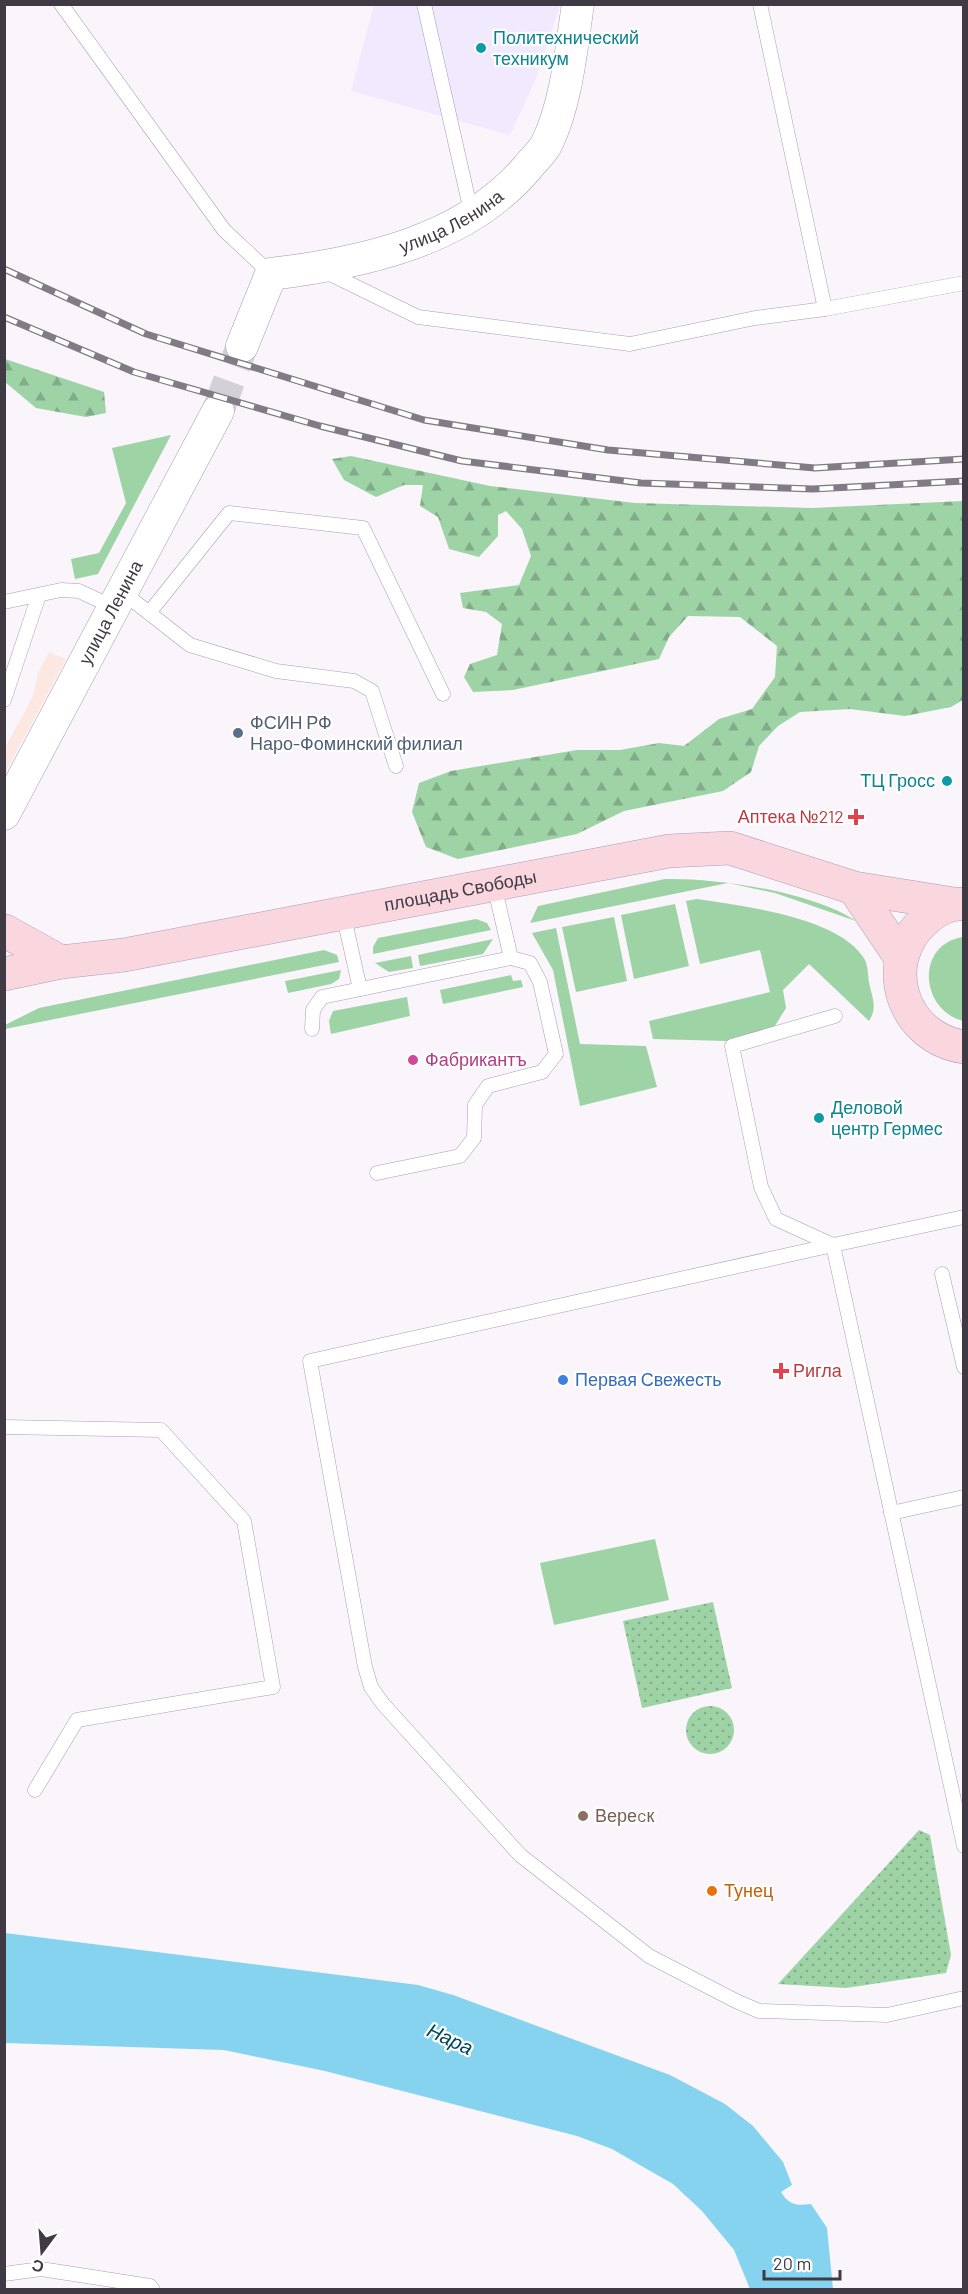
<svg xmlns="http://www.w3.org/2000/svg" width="968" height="2294" font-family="Barlow,sans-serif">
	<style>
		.commercial { fill: #fce8e1 }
		.education { fill: #f1e9fe }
		.grass { fill: #9ed3a6 }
		.forest { fill: url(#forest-firs) }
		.park { fill: url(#park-dots) }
		.water { fill: #85d3ee }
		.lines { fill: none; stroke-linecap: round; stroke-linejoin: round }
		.tertiary-tunnel { stroke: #d4d0d7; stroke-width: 32; stroke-dasharray: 32 16; stroke-linecap: butt }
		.service-casing { stroke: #ab9cb7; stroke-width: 15 }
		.tertiary-casing { stroke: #ab9cb7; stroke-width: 33 }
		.secondary-casing { stroke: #ab9cb7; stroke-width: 34 }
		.service { stroke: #fff; stroke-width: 14 }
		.tertiary { stroke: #fff; stroke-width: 32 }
		.secondary { stroke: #fad6de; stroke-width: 33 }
		.rail-casing { stroke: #807b84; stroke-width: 7 }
		.rail { stroke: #fff; stroke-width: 4.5; stroke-dasharray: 14; stroke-linecap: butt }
		.culture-dot { fill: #0f9aa8; stroke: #fff; stroke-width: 2 }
		.service-dot { fill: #5c6f8a; stroke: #fff; stroke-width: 2 }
		.health-dot { fill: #e0444e; stroke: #fff; stroke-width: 2 }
		.hotel-dot { fill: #d1479c; stroke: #fff; stroke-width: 2 }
		.shop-dot { fill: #3f7fe0; stroke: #fff; stroke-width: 2 }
		.education-dot { fill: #8d6e63; stroke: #fff; stroke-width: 2 }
		.food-dot { fill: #e8710a; stroke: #fff; stroke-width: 2 }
		.labels { text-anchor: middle; stroke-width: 4.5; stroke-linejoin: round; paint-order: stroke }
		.culture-label { font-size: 18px; fill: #0d838f; stroke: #fff; text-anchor: start }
		.street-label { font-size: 18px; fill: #403a45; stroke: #fff }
		.service-label { font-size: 18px; fill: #4e5e75; stroke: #fff; text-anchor: start }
		.health-label { font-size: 18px; fill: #be3a42; stroke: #fff; text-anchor: end }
		.hotel-label { font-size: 18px; fill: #b23c85; stroke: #fff; text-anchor: start }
		.shop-label { font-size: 18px; fill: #366cbe; stroke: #fff; text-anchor: start }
		.education-label { font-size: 18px; fill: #785e54; stroke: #fff; text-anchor: start }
		.food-label { font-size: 18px; fill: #c56008; stroke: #fff; text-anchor: start }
		.water-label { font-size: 20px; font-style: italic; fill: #004759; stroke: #fff }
	</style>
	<defs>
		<pattern id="forest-firs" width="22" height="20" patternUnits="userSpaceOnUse" patternTransform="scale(1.5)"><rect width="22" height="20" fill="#9ed3a6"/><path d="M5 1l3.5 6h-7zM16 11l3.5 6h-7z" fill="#82ac89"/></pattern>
		<pattern id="park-dots" width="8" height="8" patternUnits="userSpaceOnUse" patternTransform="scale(1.5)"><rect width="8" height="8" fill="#9ed3a6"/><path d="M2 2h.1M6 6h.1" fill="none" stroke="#82ac89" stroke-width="1.8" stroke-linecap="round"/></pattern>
	</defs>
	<rect width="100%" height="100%" fill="#f9f5fb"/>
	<polygon class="commercial" points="49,652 66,659 5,773 5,748 33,696 38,673"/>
	<polygon class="education" points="374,5 560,5 535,81 510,135 351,91"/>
	<g class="grass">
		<polygon points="171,435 98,574 75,579 71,559 99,553 126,503 112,448"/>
		<path d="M665 879C718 878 813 892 856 921L775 893 728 883 530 923 538 906Z"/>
		<path d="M697 899C742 906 841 917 865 960 868 966 868 976 869 982 872 998 878 1007 869 1021L809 964 783 990 786 1008 773 1029 726 1041 653 1039 649 1021 770 992 760 950 700 964 686 901Z"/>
		<polygon points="675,904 689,966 634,979 621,915"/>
		<polygon points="614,917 627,981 576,992 562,927"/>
		<polygon points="476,919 487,923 491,930 373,954 373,947 378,938"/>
		<polygon points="556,928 580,1044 646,1046 657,1087 580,1106 553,970 532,933"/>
		<path d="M963 937H964L963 1021C919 1009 916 944 963 937Z"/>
		<polygon points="493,939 483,954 420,966 418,955"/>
		<polygon points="324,950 337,955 339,962 5,1029 5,1025 39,1008"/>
		<polygon points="411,956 413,968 389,972 375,963"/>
		<polygon points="341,970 339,979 331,984 288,993 285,981"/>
		<polygon points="511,975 513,981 521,980 523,987 443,1004 440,990"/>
		<polygon points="407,997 410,1016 331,1034 329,1021 333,1011"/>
		<polygon points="655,1539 669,1600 554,1625 540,1563"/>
	</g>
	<g class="forest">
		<polygon points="5,359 104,392 106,413 86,417 36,408 5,382"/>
		<polygon points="351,456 490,486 635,503 812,508 963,501 963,700 951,707 905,716 850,709 800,712 778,726 759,746 751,772 723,791 624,811 577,834 458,859 426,847 412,812 419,783 451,771 577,750 620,750 659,743 684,746 719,719 752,709 775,677 777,646 740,617 688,616 669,637 659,659 513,690 473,692 464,677 470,664 497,655 502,624 486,612 463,608 460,593 519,585 531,556 522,529 506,511 498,515 498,536 479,557 449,549 438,517 420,506 423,485 404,485 376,497 344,480 332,459"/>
	</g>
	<g class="park">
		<polygon points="713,1602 732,1688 642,1708 623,1621"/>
		<circle cx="710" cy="1730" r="24"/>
		<polygon points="919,1830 930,1835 951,1955 946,1973 846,1988 778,1984"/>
	</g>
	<path class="water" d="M5 1933 418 1985 453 1995 670 2075 725 2104 753 2126 783 2162 792 2185 781 2192C789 2205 796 2206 811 2204L827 2228 833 2289H750L734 2250 702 2211 673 2184 612 2149 577 2136 325 2071 224 2050 5 2043Z"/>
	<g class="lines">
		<polyline class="tertiary-tunnel" points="218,411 242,346"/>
		<defs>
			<g id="service">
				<polyline points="61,4 224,230 271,274"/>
				<polyline points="424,4 472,216"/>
				<polyline points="760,4 825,309"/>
				<polyline points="324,271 418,317 630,344 755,318 825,309 964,283"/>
				<polyline points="121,591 190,645 276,671 354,681 372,691 396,766"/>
				<polyline points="4,602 61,590 79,591 113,607"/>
				<polyline points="149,613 229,513 363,528 443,694"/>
				<polyline points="4,700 39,595"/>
				<polyline points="494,885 511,958"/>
				<polyline points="343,913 360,989"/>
				<polyline points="835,1016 732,1046 761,1187 776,1219 833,1245 964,1217"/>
				<polyline points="312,1029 313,1010 322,997 511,958 530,963 540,982 556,1054 542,1072 488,1086 475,1105 474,1138 460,1156 377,1173"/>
				<polyline points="942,1274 964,1367"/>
				<polyline points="4,1427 161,1430 244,1521 273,1687 77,1720 35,1790"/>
				<polyline points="891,1513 964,1497"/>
				<polyline points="964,1846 833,1245 310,1361 365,1667 371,1687 383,1704 520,1855 649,1956 736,2001 759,2011 887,2015 964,1998"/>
				<polyline points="4,2274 41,2269 150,2286 153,2290"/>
			</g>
			<g id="tertiary">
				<path id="s1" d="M242 346 271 274C362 263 465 241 527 168 533 160 543 152 547 143 567 101 571 50 578 4"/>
				<path id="s2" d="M4 814 218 411"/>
			</g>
			<g id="secondary">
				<polyline points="854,888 901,958"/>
				<path d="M960 904C947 904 933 912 924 921 878 963 902 1038 964 1047"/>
				<polyline points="5,931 61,962"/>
				<path id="s3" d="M4 974 61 962 124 955 669 851 730 848 854 888 954 904"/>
			</g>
		</defs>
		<use href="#service" class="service-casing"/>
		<use href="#tertiary" class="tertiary-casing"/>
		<use href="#secondary" class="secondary-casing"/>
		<use href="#service" class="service"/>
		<use href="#tertiary" class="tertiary"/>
		<use href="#secondary" class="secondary"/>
		<defs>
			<g id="rail">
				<polyline points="4,269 146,334 424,420 608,450 815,468 964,459"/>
				<polyline points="4,317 134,372 320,426 462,461 641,483 813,489 964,481"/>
			</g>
		</defs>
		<use href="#rail" class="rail-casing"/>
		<use href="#rail" class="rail"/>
	</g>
	<g class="culture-dot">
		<circle cx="481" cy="48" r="6"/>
		<circle cx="947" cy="781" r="6"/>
		<circle cx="819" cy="1118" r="6"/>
	</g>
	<circle class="service-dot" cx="238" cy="733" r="6"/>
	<g class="health-dot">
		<path d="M853 808h6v6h6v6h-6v6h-6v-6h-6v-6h6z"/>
		<path d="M778 1362h6v6h6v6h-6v6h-6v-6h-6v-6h6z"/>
	</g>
	<circle class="hotel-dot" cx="413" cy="1060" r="6"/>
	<circle class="shop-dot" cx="563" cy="1380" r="6"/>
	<circle class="education-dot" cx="583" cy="1816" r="6"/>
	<circle class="food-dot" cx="712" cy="1891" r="6"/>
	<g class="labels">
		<g class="culture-label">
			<text x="493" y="44">Политехнический<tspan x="493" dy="21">техникум</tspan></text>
			<text x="935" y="787" text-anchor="end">ТЦ Гросс</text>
			<text x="831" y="1114">Деловой<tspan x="831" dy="21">центр Гермес</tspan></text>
		</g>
		<g class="street-label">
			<text dy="6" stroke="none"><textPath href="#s1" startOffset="267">улица Ленина</textPath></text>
			<text dy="6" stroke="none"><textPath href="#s2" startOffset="228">улица Ленина</textPath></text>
			<text dy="6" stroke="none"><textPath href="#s3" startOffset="464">площадь Свободы</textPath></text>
		</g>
		<g class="service-label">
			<text x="250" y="729">ФСИН РФ<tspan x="250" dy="21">Наро-Фоминский филиал</tspan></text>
		</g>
		<g class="health-label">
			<text x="844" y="823">Аптека №212</text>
			<text x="793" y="1377" text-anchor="start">Ригла</text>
		</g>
		<g class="hotel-label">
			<text x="425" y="1066">Фабрикантъ</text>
		</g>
		<g class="shop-label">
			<text x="575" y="1386">Первая Свежесть</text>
		</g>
		<g class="education-label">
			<text x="595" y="1822">Вереcк</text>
		</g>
		<g class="food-label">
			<text x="724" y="1897">Тунец</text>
		</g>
		<g class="water-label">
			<text transform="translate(450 2039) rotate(25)" y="7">Нара</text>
		</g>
	</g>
	<rect width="968" height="2294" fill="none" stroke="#403a45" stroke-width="12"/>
	<g transform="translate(42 2252) rotate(196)" stroke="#ffffff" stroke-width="4.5" paint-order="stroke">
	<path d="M0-4.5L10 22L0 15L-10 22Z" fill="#403a45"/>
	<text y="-9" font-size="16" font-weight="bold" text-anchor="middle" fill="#403a45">С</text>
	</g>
	<path d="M764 2270v9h76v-9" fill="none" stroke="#403a45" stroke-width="3"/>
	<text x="773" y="2270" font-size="18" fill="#403a45" stroke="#ffffff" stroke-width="4.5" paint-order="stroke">20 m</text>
</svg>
